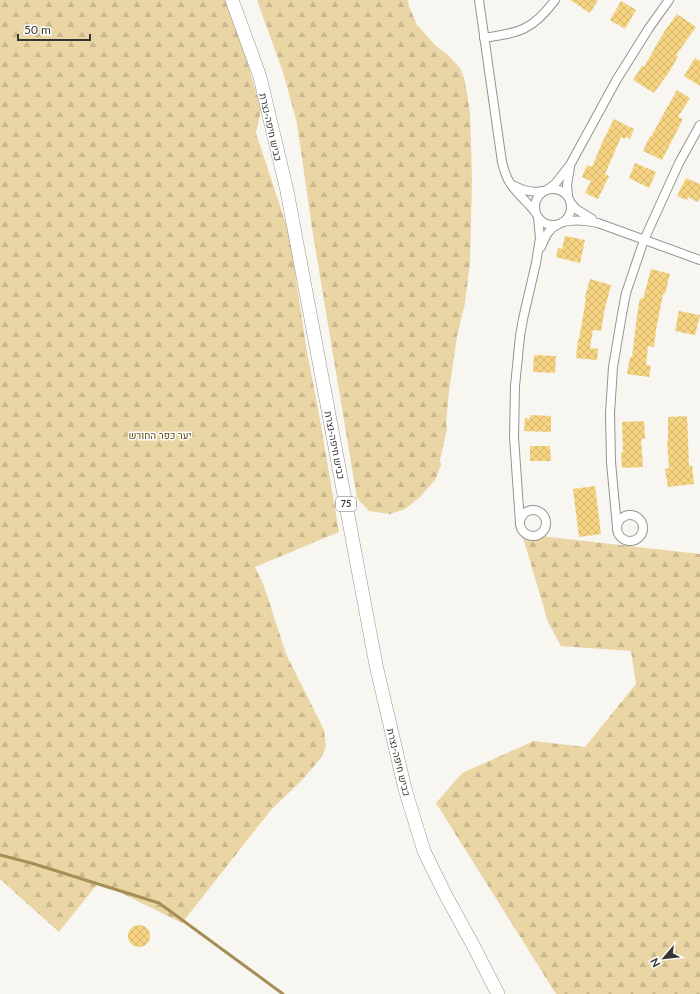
<svg xmlns="http://www.w3.org/2000/svg" width="700" height="994" font-family="Lato,Heebo,sans-serif">
	<style>
		.forest { fill: url(#forest-firs) }
		.lines { fill: none; stroke-linecap: round; stroke-linejoin: round }
		.stream { stroke: #a68e54; stroke-width: 3 }
		.building { fill: url(#building-cross-hatch) }
		.minor-casing { stroke: #96948f; stroke-width: 10 }
		.trunk-casing { stroke: #96948f; stroke-width: 14 }
		.minor { stroke: #fff; stroke-width: 8 }
		.trunk { stroke: #fff; stroke-width: 13 }
		.labels { text-anchor: middle; stroke-width: 3; stroke-linejoin: round; paint-order: stroke }
		.shield { fill: #fff; stroke: #727170; stroke-width: 1 }
		.shield-label { font-size: 9px; font-weight: bold; fill: #353433 }
		.street-label { font-size: 10px; fill: #353433; stroke: #fff }
		.park-label { font-size: 10px; fill: #5e4701; stroke: #fff }
	</style>
	<defs>
		<pattern id="forest-firs" width="22" height="20" patternUnits="userSpaceOnUse"><rect width="22" height="20" fill="#ead5a4"/><path d="M5 1l3.5 6h-7zM16 11l3.5 6h-7z" fill="#c9b78e"/></pattern>
		<pattern id="building-cross-hatch" width="8" height="8" patternUnits="userSpaceOnUse"><rect width="8" height="8" fill="#f5d380"/><path d="M0 0l8 8M0 8l8-8" fill="none" stroke="#d3b66f"/></pattern>
	</defs>
	<rect width="100%" height="100%" fill="#f7f6f1"/>
	<g class="forest">
		<polygon points="0,0 227,0 239,33 261,110 256,133 289,233 307,352 319,414 339,532 255,567 264,586 286,654 324,730 326,747 321,758 302,780 271,810 182,923 99,882 59,932 0,879"/>
		<polygon points="257,0 408,0 409,6 417,25 435,45 449,56 460,68 464,78 467,93 470,113 472,179 470,262 465,303 457,336 449,391 446,424 447,429 440,460 441,465 435,480 420,497 405,509 390,514 369,511 357,498 312,228 297,123 283,72"/>
		<polygon points="522,534 700,554 700,994 556,994 436,803 462,773 534,741 585,747 636,684 631,651 561,646 548,622"/>
	</g>
	<g class="lines">
		<polyline class="stream" points="0,855 31,863 159,903 283,994"/>
	</g>
	<g class="building">
		<polygon points="570,0 598,0 590,13"/>
		<polygon points="621,1 636,10 625,29 610,20"/>
		<polygon points="677,14 696,27 676,55 678,56 671,69 654,93 633,80 642,66 644,67 664,32"/>
		<polygon points="695,58 700,61 700,86 684,76"/>
		<polygon points="677,90 690,98 678,117 683,119 662,160 643,151 650,136 651,137 664,113"/>
		<polygon points="614,119 634,129 630,139 626,137 625,139 621,137 605,174 609,176 598,199 585,193 591,181 582,177 587,165 592,167 602,143"/>
		<polygon points="635,163 656,172 649,188 629,178"/>
		<polygon points="686,178 700,184 700,198 698,202 688,197 687,200 677,196"/>
		<polygon points="565,236 585,240 580,263 556,257 558,248 562,249"/>
		<polygon points="651,269 670,274 665,294 663,294 656,330 654,347 648,346 646,365 651,366 649,377 627,374 630,357 632,357 637,316 640,298 643,299"/>
		<polygon points="590,279 611,285 605,308 601,331 593,330 590,348 598,349 597,360 576,358 578,340 579,340 586,298 585,297"/>
		<polygon points="679,311 700,315 695,335 675,331"/>
		<polygon points="534,355 556,356 555,373 533,372"/>
		<polygon points="530,415 551,416 551,432 524,431 525,418 530,419"/>
		<polygon points="687,416 689,466 692,465 694,484 668,487 665,469 669,468 667,440 668,440 668,417"/>
		<polygon points="644,421 645,439 641,439 643,467 622,468 621,453 623,452 622,422"/>
		<polygon points="530,446 550,446 551,461 530,461"/>
		<polygon points="595,486 601,534 579,537 573,489"/>
		<circle cx="139" cy="936" r="11"/>
	</g>
	<g class="lines">
		<defs>
			<g id="minor">
				<path d="M479 0 502 162C504 170 506 177 510 183 517 194 528 202 535 212"/>
				<path d="M484 38C519 33 533 30 555 0"/>
				<path d="M515 186C524 191 532 193 543 191"/>
				<circle cx="553" cy="207" r="18"/>
				<polyline points="548,189 555,184 570,165 617,79 649,28 669,0"/>
				<polyline points="568,195 567,185 570,167"/>
				<polyline points="571,203 576,209 592,219"/>
				<path d="M563 222C575 219 585 220 598 223L700 260"/>
				<path d="M541 247C545 238 548 229 557 225"/>
				<circle cx="533" cy="523" r="13"/>
				<circle cx="630" cy="528" r="13"/>
				<polyline points="520,523 514,437 515,386 520,336 523,319 536,263 540,238 538,217"/>
				<polyline points="617,527 611,462 610,413 613,367 622,314 626,293 644,240 679,163 700,125"/>
			</g>
			<polyline id="trunk" points="232,0 260,77 287,191 376,665 405,789 424,851 444,892 474,947 498,994"/>
		</defs>
		<use href="#minor" class="minor-casing"/>
		<use href="#trunk" class="trunk-casing"/>
		<use href="#minor" class="minor"/>
		<use href="#trunk" class="trunk"/>
	</g>
	<g class="labels">
		<rect class="shield" x="336" y="497" width="20" height="14" rx="3"/>
		<g class="shield-label">
			<text x="346" y="507">75</text>
		</g>
		<g class="street-label">
			<text transform="translate(271 127) rotate(77)" y="4">כביש חיפה-נצרת</text>
			<text transform="translate(335 445) rotate(79)" y="4">כביש חיפה-נצרת</text>
			<text transform="translate(399 762) rotate(76)" y="4">כביש חיפה-נצרת</text>
		</g>
		<g class="park-label">
			<text x="160" y="439">יער כפר החורש</text>
		</g>
	</g>
	<g transform="translate(664 958) rotate(242)" stroke="#ffffff" stroke-width="3" paint-order="stroke">
	<path d="M0-3L7 15L0 10L-7 15Z" fill="#353433"/>
	<text y="-6" font-size="11" font-weight="bold" text-anchor="middle" fill="#353433">N</text>
	</g>
	<path d="M18 34v6h72v-6" fill="none" stroke="#353433" stroke-width="2"/>
	<text x="24" y="34" font-size="12" fill="#353433" stroke="#ffffff" stroke-width="3" paint-order="stroke">50 m</text>
</svg>
